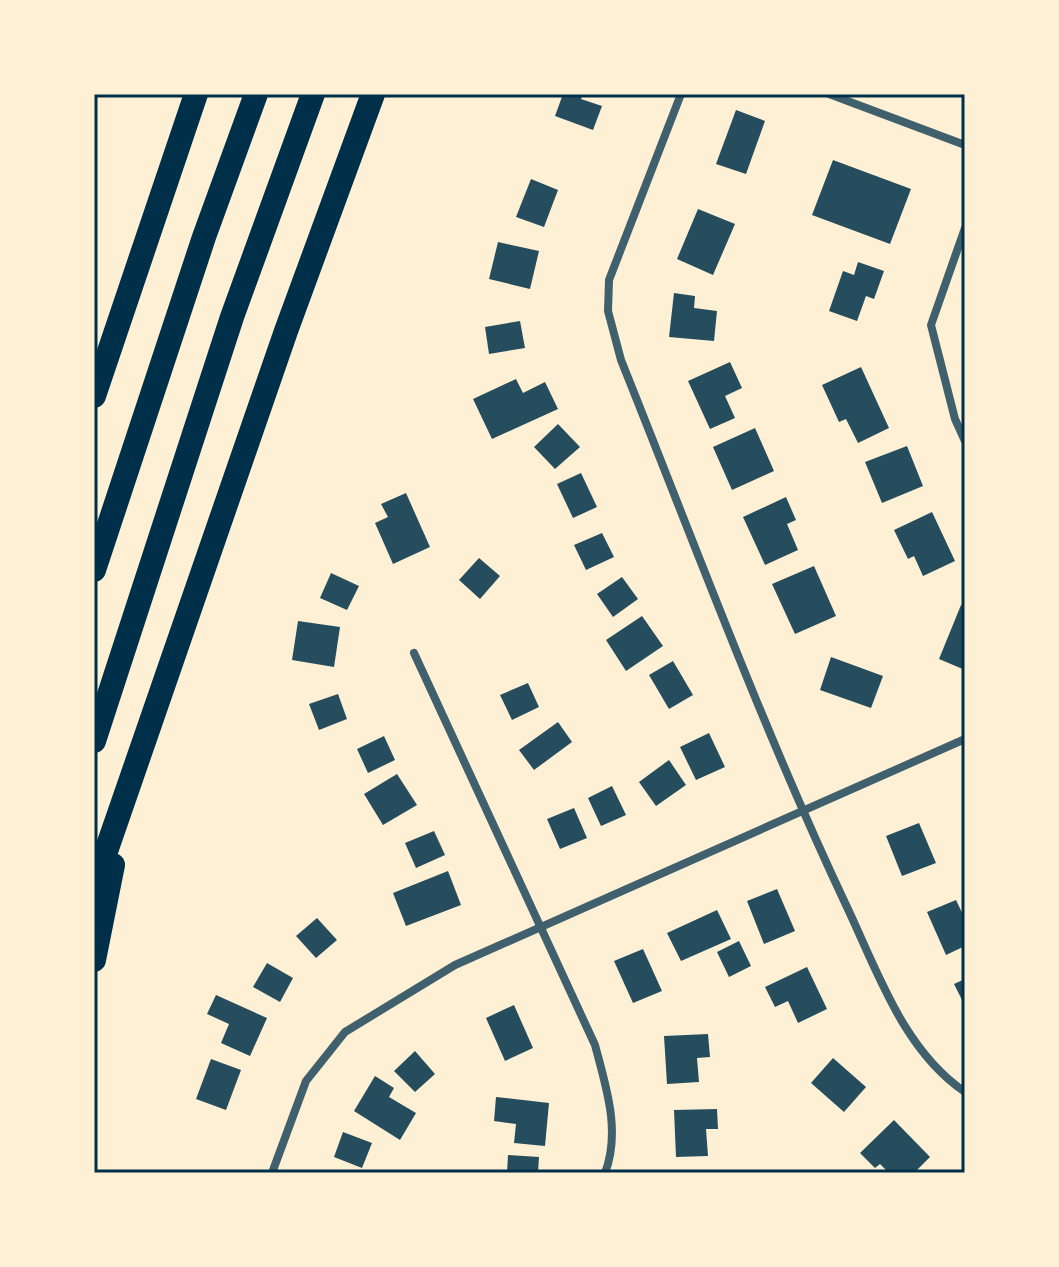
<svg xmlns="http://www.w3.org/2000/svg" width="1059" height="1267" font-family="Commissioner,sans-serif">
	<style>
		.building { fill: #264d5e }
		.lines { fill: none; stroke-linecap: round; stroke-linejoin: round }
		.minor { stroke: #3f606c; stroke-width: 8 }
		.motorway { stroke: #003049; stroke-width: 24 }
		.neatline { fill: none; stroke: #003049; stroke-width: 3 }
	</style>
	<rect width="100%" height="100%" fill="#fdf0d5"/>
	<g class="building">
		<polygon points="563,94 583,94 581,99 602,106 593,130 555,116"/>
		<polygon points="736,110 765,121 746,174 716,164"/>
		<polygon points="833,160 911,189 890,244 812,215"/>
		<polygon points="531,179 558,190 544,227 516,217"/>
		<polygon points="698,209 735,224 713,275 677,259"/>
		<polygon points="498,242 539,251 530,289 489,279"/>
		<polygon points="858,262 884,271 874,299 866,296 857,321 829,311 843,271 854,275"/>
		<polygon points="674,293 695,296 694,308 717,311 714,341 669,337"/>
		<polygon points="520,321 525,348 489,354 485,327"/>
		<polygon points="730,362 742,388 725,396 735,418 710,429 688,381"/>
		<polygon points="861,367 889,428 858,443 846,419 839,422 822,385"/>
		<polygon points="516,379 523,393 545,382 558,409 492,439 473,399"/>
		<polygon points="558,424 580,447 555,469 534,447"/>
		<polygon points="755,428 774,471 732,490 713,447"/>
		<polygon points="907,446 923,486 882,503 865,462"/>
		<polygon points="581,473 597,507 573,518 557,484"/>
		<polygon points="406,493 430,547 393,564 375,523 388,517 381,504"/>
		<polygon points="786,497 796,520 787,524 798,550 765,565 743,517"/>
		<polygon points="932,512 955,561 923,576 914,556 908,559 894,530"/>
		<polygon points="602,533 614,557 586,570 574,545"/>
		<polygon points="479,558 500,576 480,599 459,580"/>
		<polygon points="814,566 836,616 795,634 772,584"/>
		<polygon points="331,573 359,586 347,610 320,598"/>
		<polygon points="622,577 638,599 613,617 597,594"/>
		<polygon points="961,605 965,606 965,670 939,659"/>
		<polygon points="642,616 663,646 626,671 606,640"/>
		<polygon points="298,621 340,627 334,667 292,660"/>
		<polygon points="831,657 883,676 871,708 820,690"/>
		<polygon points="673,661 693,695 669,709 649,675"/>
		<polygon points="528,683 539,707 512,720 500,695"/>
		<polygon points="338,694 347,719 319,730 309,704"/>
		<polygon points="558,722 572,742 534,770 519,750"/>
		<polygon points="709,733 725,767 696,780 680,747"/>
		<polygon points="384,736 395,760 368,773 357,749"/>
		<polygon points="669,760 686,785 656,806 639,782"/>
		<polygon points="397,774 417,805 383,825 364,794"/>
		<polygon points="612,786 626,815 601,826 588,798"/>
		<polygon points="574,808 587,838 560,849 547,819"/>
		<polygon points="919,823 936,863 902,876 886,836"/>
		<polygon points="434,831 445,855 416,868 405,843"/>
		<polygon points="448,871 461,905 406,926 393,893"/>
		<polygon points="777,889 795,931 764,944 747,901"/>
		<polygon points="956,900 965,919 965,946 946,955 927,912"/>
		<polygon points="717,910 731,939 681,961 667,933"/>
		<polygon points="317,918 337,940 316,958 296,936"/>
		<polygon points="739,941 751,966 729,977 717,952"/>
		<polygon points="643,949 662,991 633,1003 614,961"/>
		<polygon points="267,963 293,978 280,1002 253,987"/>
		<polygon points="807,967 827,1009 798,1023 788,1001 775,1007 765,987"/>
		<polygon points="965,979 965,1006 954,984"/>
		<polygon points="216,995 267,1018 250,1056 221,1043 229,1024 207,1014"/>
		<polygon points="514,1005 533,1048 505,1061 486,1018"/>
		<polygon points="708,1034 710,1057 697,1058 699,1082 667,1084 664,1036"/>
		<polygon points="415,1051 435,1074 415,1092 394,1071"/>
		<polygon points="833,1058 866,1087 844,1112 811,1083"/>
		<polygon points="211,1059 241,1070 226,1110 196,1099"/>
		<polygon points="375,1076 394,1088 389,1097 416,1113 400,1140 354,1111"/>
		<polygon points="496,1097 549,1103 545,1146 514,1143 516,1124 494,1121"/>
		<polygon points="717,1109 718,1129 706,1129 708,1156 676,1157 674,1110"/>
		<polygon points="894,1120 930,1157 914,1173 889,1173 880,1164 875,1168 860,1153"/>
		<polygon points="343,1132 372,1143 362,1168 334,1157"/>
		<polygon points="508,1155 539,1157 538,1173 507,1173"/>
	</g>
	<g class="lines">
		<g class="minor">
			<path d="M681 94 609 280 608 311 621 360C694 542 762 727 846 905 877 970 903 1050 965 1092"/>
			<polyline points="829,94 965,145"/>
			<polyline points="965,228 931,325 955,419 965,441"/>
			<path d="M414 653 595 1045C606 1087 621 1131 605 1173"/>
			<polyline points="272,1173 306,1081 345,1032 455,965 965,739"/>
		</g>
		<g class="motorway">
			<polyline points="94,396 196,94"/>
			<polyline points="94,570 204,237 256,94"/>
			<polyline points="94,741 232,317 313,94"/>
			<polyline points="94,886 286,331 373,94"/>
			<polyline points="94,960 113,865"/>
		</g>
	</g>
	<rect width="1059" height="1267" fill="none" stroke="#fdf0d5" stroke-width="192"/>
	<rect x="96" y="96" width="867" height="1075" class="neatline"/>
</svg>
